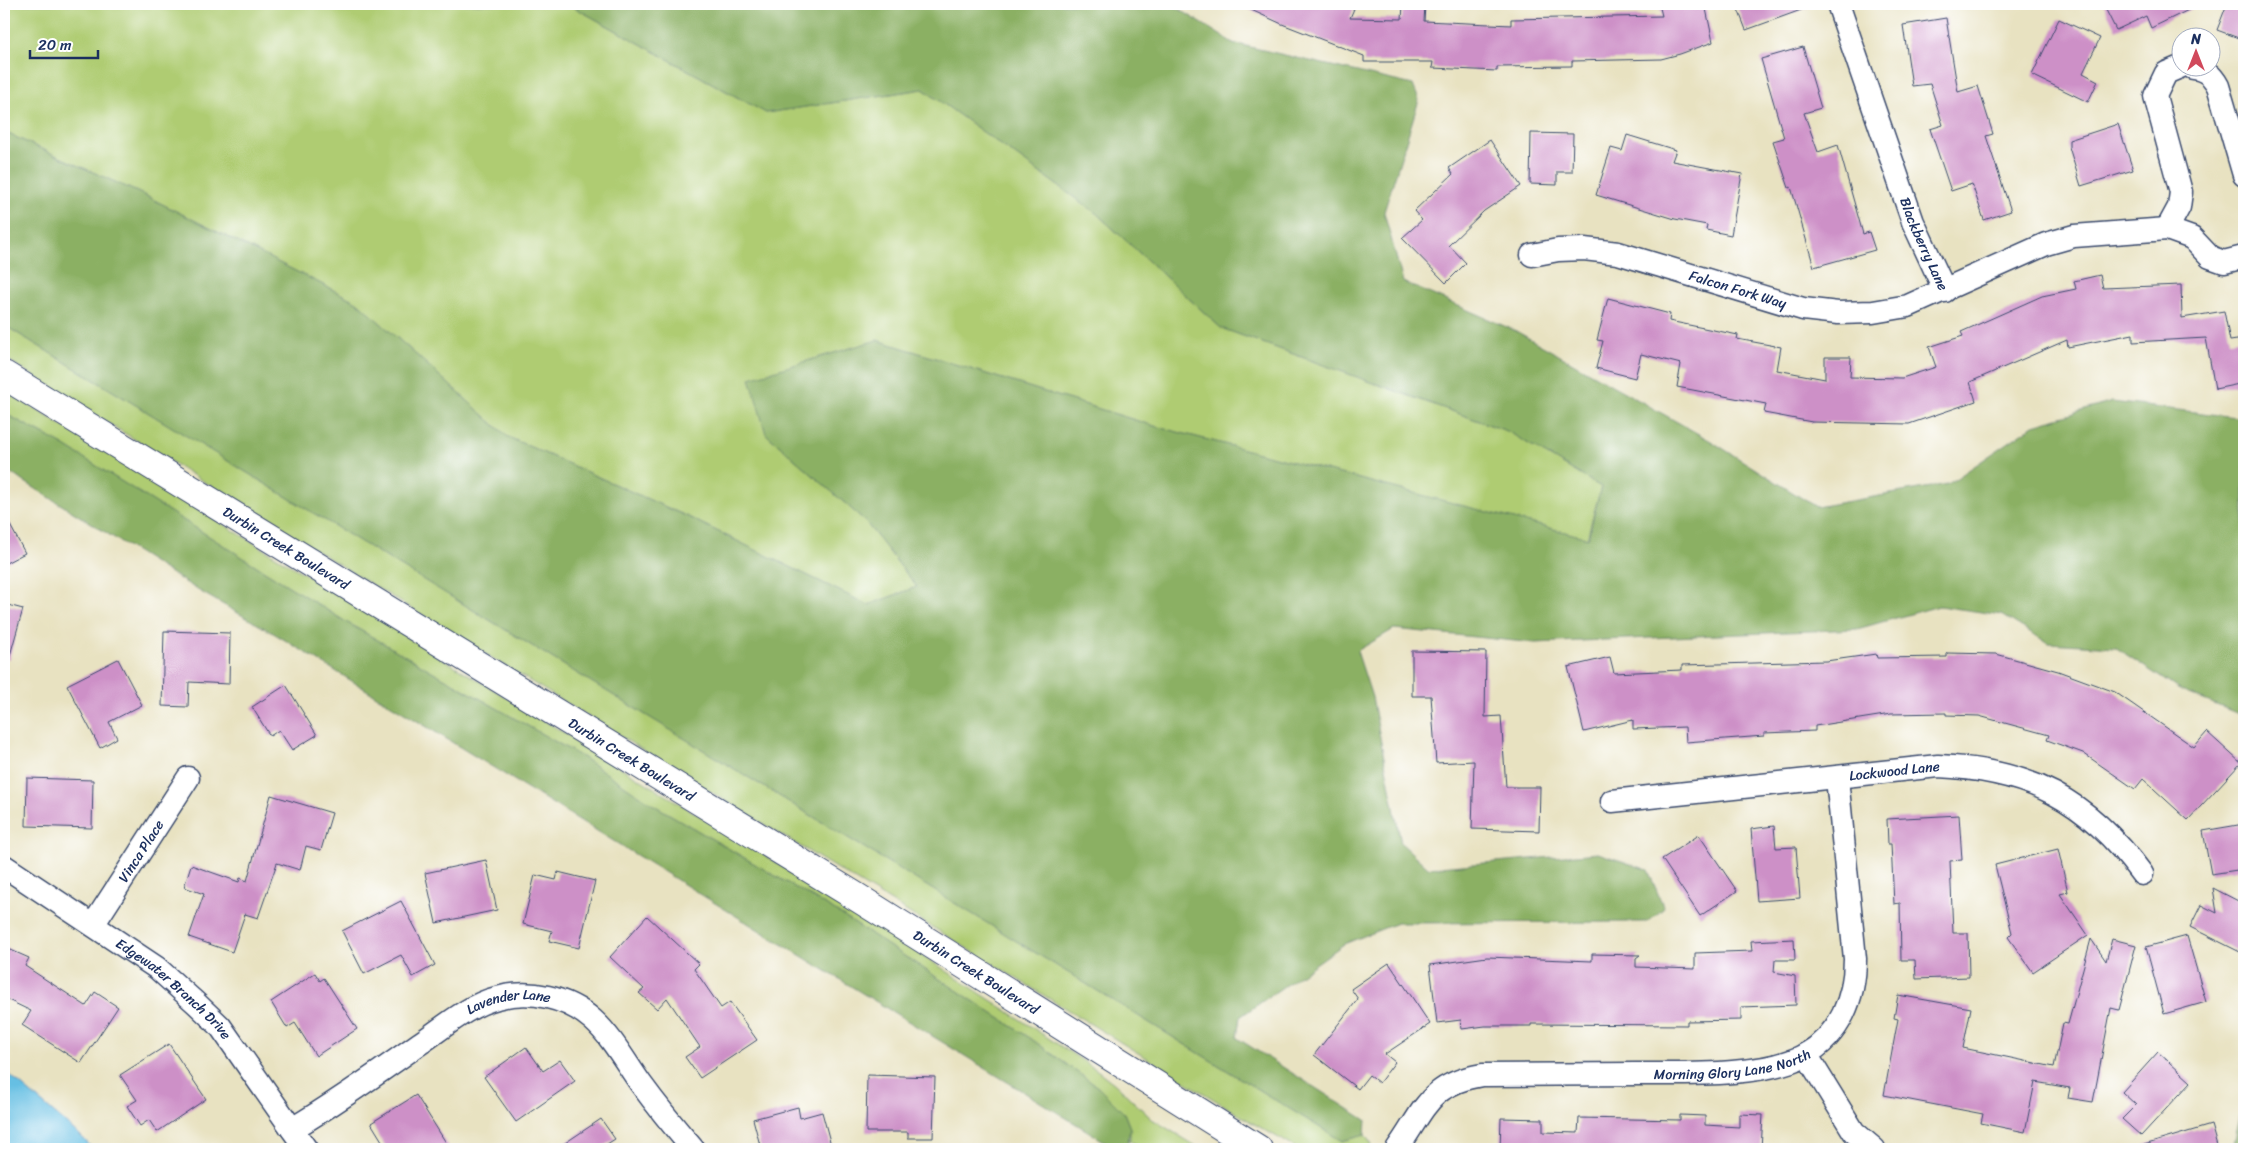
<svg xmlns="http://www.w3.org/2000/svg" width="2248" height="1153" font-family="Sriracha,sans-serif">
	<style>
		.green { fill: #afcc72; stroke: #657e68 }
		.forest { fill: #8bb064; stroke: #537061 }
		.water { fill: #66bfe3; stroke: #4077a0 }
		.building { fill: #cd90c7 }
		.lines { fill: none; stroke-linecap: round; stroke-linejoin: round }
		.minor-casing { stroke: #3a4a6d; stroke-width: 25 }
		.tertiary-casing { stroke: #3a4a6d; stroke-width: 30 }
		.minor { stroke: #fff; stroke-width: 22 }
		.tertiary { stroke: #fff; stroke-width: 28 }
		.labels { text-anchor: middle; stroke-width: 4; stroke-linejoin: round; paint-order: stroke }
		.street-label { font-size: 14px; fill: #1b2f5e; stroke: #fff }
	</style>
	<rect width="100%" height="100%" fill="#fff"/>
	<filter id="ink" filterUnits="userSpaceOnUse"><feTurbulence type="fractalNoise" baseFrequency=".02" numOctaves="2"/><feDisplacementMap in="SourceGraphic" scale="10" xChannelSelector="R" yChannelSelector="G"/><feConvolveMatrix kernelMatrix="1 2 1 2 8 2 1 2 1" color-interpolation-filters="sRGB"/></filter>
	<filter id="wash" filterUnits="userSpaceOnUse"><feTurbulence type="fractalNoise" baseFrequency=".0096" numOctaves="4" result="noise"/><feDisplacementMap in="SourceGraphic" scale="20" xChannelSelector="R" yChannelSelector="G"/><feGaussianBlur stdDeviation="1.12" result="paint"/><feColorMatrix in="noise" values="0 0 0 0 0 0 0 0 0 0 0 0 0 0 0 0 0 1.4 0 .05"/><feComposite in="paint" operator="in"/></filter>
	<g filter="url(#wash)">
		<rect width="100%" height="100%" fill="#e8e2c1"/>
		<g class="green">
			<polygon points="4,4 568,4 766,113 923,89 1096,213 1221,328 1507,431 1601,487 1587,538 1154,426 877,340 766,434 864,520 917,587 868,605 686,516 508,437 357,302 146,196 4,132"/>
			<polygon points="4,325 891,864 1342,1141 1365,1135 1372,1145 1371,1149 1298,1149 1251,1122 103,420 13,363 4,357"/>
			<polygon points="4,390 852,909 1097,1070 1115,1084 1152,1119 1201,1149 1144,1149 1130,1141 1130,1128 1124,1113 1099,1088 1030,1038 832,909 652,804 582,757 346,622 63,445 4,413"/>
		</g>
		<g class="forest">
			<polygon points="568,4 1171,4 1233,43 1413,85 1419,100 1384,212 1403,282 1516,331 1711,441 1816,507 1948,484 2034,425 2112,402 2244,418 2244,716 2181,691 2115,647 2048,643 2002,615 1939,606 1857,629 1535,643 1394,629 1357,651 1372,697 1401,843 1428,868 1598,853 1648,870 1664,908 1648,922 1397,923 1344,944 1240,1017 1237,1038 1366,1120 1365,1135 1342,1141 891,864 4,325 4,132 146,196 357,302 508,437 686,516 868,605 917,587 864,520 766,434 750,378 877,340 1154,426 1588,538 1601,487 1507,431 1221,328 1096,213 923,89 766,113"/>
			<polygon points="4,413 63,445 346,622 582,757 652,804 832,909 1030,1038 1099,1088 1124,1113 1130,1128 1127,1149 1117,1149 275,634 201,592 4,469"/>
			<polygon points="2244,1098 2244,1149 2233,1149"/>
		</g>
		<polygon class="water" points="4,1070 82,1137 93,1149 4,1149"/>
		<g id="blocks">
			<g class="building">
				<polygon points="1238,4 1356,4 1350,18 1402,19 1403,5 1425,5 1424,21 1511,25 1511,19 1662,16 1659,4 1705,4 1713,42 1680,54 1661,59 1572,61 1572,66 1497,67 1497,71 1432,68 1433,62 1364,62 1364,56 1282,24"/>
				<polygon points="1736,4 1812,4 1812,6 1746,30"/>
				<polygon points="2103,4 2201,4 2151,28 2146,16 2116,30"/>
				<polygon points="2227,4 2244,4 2244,40 2217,30"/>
				<polygon points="1946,18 1958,92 1978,86 1993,134 1986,136 2011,211 1984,220 1972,184 1951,191 1930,129 1943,125 1930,84 1912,86 1903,25"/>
				<polygon points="2059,19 2100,38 2083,73 2098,81 2088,102 2032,75"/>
				<polygon points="1803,47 1821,108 1804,113 1818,152 1838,145 1863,234 1869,232 1875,250 1814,267 1791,187 1789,188 1773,141 1784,138 1761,59"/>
				<polygon points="2118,124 2133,170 2081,186 2069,147 2069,140"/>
				<polygon points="1531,133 1573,134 1572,172 1557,172 1557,185 1530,184"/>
				<polygon points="1627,135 1676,150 1672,161 1742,174 1731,235 1706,230 1707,225 1675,219 1596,195 1611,148 1622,151"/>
				<polygon points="1490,140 1521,186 1484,211 1449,245 1466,263 1446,283 1402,238 1422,220 1414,211 1453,174 1449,168"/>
				<polygon points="2100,275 2103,288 2181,285 2182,318 2224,311 2230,341 2244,339 2244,383 2215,389 2206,338 2133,342 2133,334 2068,347 2067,340 1970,382 1976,401 1909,424 1812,422 1764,413 1766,404 1677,387 1681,364 1641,354 1635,378 1596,368 1603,341 1597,340 1608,298 1670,314 1669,321 1738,335 1737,339 1781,347 1777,370 1825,379 1825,357 1851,357 1850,377 1902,378 1936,367 1929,347 1963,336 1961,332 2042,296 2076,289 2074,281"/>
				<polygon points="4,514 25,553 4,564"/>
				<polygon points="4,604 23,609 9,659 4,658"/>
				<polygon points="164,631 230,633 229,684 189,682 188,707 162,706"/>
				<polygon points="1412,651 1486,652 1485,717 1501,716 1506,787 1540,787 1539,831 1472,829 1474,761 1436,763 1431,696 1412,696"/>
				<polygon points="1947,653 1996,654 2058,671 2115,692 2194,747 2207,732 2241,763 2188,820 2143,779 2135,789 2083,753 2047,740 2049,735 1979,716 1946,715 1946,713 1891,714 1815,726 1815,731 1764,733 1764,736 1686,742 1685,727 1633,729 1633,720 1584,732 1568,667 1610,657 1614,673 1682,670 1682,665 1826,661 1876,654 1877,658 1947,657"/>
				<polygon points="118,659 142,705 109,722 117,738 100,748 67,685"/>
				<polygon points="286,685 317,735 292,750 279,730 270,736 252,707"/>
				<polygon points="27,778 93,780 92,828 26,826"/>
				<polygon points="271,795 332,813 321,850 306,846 300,870 277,863 258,918 245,914 232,952 189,937 204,894 184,887 191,865 239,882 240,878 247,881"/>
				<polygon points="1959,815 1962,860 1950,861 1953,933 1968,933 1969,977 1916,979 1915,960 1901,960 1900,903 1894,904 1891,844 1888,844 1887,819"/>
				<polygon points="2244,824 2244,869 2211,874 2203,831"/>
				<polygon points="1774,826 1776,848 1796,847 1800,898 1757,901 1751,829"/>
				<polygon points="1699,835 1737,891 1700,916 1662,859"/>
				<polygon points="2058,849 2068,892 2060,894 2088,935 2033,972 2008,937 2012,933 1995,865"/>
				<polygon points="486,860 497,910 436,923 425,873"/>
				<polygon points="558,872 595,881 579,948 549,941 552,931 523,924 535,875 556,880"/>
				<polygon points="2213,888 2244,904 2244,954 2190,927 2201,905 2217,913"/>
				<polygon points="401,901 435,965 413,977 401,955 364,974 342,931"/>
				<polygon points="647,916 699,964 694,969 721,1008 730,1002 757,1040 700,1078 685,1057 700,1047 667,998 657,1009 639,993 644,989 610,957"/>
				<polygon points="2187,936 2206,1002 2164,1014 2146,947"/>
				<polygon points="1794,939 1795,960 1775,960 1774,972 1795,976 1796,1005 1741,1007 1741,1020 1687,1021 1687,1025 1531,1024 1531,1026 1485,1026 1462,1029 1461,1020 1437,1023 1430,965 1487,957 1592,961 1592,954 1640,955 1636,958 1636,967 1695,969 1695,953 1752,951 1751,941"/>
				<polygon points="2091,939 2106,961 2112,939 2136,945 2119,1010 2111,1008 2093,1102 2068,1098 2070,1088 2035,1082 2025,1132 1981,1123 1983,1114 1884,1095 1898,1019 1894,1018 1898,995 1971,1008 1963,1048 2054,1067 2063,1023 2068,1024"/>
				<polygon points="4,947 29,958 25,966 86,1006 95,992 118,1007 81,1063 22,1025 31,1011 4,998"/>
				<polygon points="1389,963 1430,1024 1385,1054 1395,1062 1379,1083 1369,1075 1358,1089 1314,1055 1358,999 1351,989"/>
				<polygon points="315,973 320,981 324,978 357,1029 316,1056 295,1023 287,1028 271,1002"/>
				<polygon points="169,1044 206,1099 157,1132 149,1120 140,1126 127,1106 137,1100 120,1075"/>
				<polygon points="526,1047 543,1071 560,1060 575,1081 516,1122 484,1077"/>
				<polygon points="2158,1052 2191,1082 2141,1136 2122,1119 2136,1105 2122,1092"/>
				<polygon points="867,1075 935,1077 933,1138 908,1138 908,1132 866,1132"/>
				<polygon points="416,1095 450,1149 387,1149 371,1123"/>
				<polygon points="798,1107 800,1118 822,1112 832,1149 761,1149 753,1119"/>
				<polygon points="1739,1114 1763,1115 1761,1149 1500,1149 1501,1118 1543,1119 1543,1132 1578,1133 1579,1118 1680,1120 1680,1115 1705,1116 1705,1125 1739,1127"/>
				<polygon points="601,1119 615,1139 599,1149 556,1149"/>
				<polygon points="2211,1125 2218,1149 2145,1149 2144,1145"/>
			</g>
		</g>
	</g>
	<g filter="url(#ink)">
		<use href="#blocks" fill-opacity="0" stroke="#3a4a6d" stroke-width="1"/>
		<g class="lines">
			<defs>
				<g id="minor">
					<path id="s1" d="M1838 4 1913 222 1945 291"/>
					<path d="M2193 68C2206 70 2212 75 2218 86L2244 175"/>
					<polyline points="2167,229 2179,207 2181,192 2155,96 2166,73 2180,67"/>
					<path id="s2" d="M1532 255 1558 250 1584 249 1618 253 1803 309 1838 313 1873 312 1908 306 2046 244 2074 236 2167 229 2192 238 2210 257 2224 262 2244 257"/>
					<path id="s3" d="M1612 801 1938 766C2029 770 2087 799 2142 874"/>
					<path id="s4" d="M4 866 157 968 197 1004 220 1026 306 1149"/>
					<path id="s5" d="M93 925 188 778"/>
					<polyline points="1806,1054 1854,1132 1874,1149"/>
					<path id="s6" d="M292 1129C336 1103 377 1074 419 1044 443 1028 468 1005 497 998 530 989 567 997 593 1020 612 1037 626 1063 641 1084 657 1106 675 1128 693 1149"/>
					<path id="s7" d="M1397 1149C1425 1110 1428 1084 1482 1075 1533 1075 1585 1074 1637 1074 1684 1074 1764 1077 1805 1055 1840 1035 1855 998 1855 959L1837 778"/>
				</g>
				<g id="tertiary">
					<path id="s8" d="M4 375 855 896 1258 1149"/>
				</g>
			</defs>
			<use href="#minor" class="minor-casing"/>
			<use href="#tertiary" class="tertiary-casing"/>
			<use href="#minor" class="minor"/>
			<use href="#tertiary" class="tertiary"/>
		</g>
	</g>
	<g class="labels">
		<g class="street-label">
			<text dy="5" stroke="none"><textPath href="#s1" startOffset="255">Blackberry Lane</textPath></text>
			<text dy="5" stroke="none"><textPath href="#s2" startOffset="212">Falcon Fork Way</textPath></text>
			<text dy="5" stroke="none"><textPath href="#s8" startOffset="331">Durbin Creek Boulevard</textPath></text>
			<text dy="5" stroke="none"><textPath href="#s8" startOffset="736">Durbin Creek Boulevard</textPath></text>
			<text dy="5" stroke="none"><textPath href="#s3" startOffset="284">Lockwood Lane</textPath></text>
			<text dy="5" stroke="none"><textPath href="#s5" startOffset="88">Vinca Place</textPath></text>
			<text dy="5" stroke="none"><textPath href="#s8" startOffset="1141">Durbin Creek Boulevard</textPath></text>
			<text dy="5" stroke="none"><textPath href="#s4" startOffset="210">Edgewater Branch Drive</textPath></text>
			<text dy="5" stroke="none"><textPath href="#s6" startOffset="255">Lavender Lane</textPath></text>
			<text dy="5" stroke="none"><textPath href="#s7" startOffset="369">Morning Glory Lane North</textPath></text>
		</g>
	</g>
	<rect width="2248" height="1153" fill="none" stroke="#fff" stroke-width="20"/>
	<g transform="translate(2196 52)"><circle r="24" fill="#ffffff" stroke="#a4acbf"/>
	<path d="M0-4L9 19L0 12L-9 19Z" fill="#d1495b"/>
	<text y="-8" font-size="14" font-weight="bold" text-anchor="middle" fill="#1b2f5e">N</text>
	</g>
	<path d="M30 50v8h68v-8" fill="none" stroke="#1b2f5e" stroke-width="2.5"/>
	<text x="38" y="50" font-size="15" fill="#1b2f5e" stroke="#ffffff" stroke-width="4" paint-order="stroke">20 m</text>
</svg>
